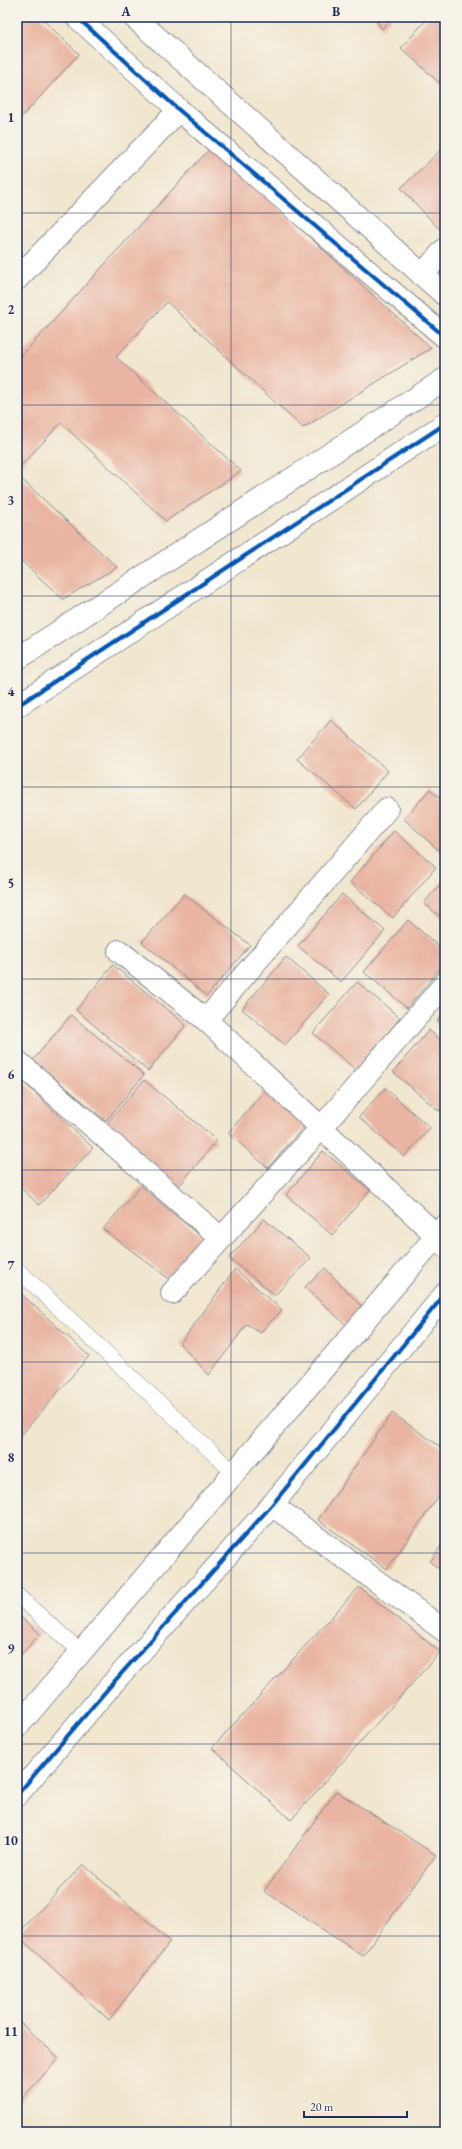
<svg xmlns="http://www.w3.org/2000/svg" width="462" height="2149" font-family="'EB Garamond',serif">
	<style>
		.building { fill: #e9b4a1 }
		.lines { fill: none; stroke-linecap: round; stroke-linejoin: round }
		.service-casing { stroke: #868a96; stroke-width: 16 }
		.minor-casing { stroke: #868a96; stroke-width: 24 }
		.tertiary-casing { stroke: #868a96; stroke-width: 24 }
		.service { stroke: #fff; stroke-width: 15 }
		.minor { stroke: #fff; stroke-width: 22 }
		.tertiary { stroke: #fff; stroke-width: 22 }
		.cycleway-casing { stroke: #f7f3e8; stroke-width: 6 }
		.cycleway { stroke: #0057b8; stroke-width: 4 }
		.grid { fill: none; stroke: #1b2f5e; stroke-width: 1; stroke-opacity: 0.55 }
		.neatline { fill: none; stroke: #1b2f5e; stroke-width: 1.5 }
		.grid-label { font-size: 13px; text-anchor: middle; font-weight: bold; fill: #1b2f5e }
	</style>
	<rect width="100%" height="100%" fill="#f7f3e8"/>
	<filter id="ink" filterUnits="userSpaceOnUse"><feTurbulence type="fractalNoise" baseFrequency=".025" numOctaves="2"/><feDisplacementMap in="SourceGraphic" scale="8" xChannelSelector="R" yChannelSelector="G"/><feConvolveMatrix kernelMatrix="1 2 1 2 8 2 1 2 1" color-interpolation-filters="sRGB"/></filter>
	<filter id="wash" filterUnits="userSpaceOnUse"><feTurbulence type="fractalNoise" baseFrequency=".012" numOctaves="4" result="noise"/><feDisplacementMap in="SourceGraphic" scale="16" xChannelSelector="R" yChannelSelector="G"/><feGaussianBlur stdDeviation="0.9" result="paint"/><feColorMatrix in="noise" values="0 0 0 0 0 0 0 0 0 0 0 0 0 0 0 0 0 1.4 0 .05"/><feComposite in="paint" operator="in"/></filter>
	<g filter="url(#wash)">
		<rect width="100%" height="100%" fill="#f1e6ce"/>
		<g id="blocks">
			<g class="building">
				<polygon points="17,17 40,17 79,54 17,122"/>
				<polygon points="374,17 392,17 382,29"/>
				<polygon points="429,17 445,17 445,88 401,48"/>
				<polygon points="445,146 445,229 442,232 401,188"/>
				<polygon points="211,147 431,348 303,428 167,302 116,357 241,471 166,521 61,423 17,470 17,361"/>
				<polygon points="17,475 117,567 63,599 17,557"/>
				<polygon points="331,720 388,771 356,809 297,759"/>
				<polygon points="430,789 445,803 445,856 404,819"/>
				<polygon points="394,831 436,867 393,918 350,882"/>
				<polygon points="445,878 445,921 424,903"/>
				<polygon points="184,894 250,945 207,996 142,942"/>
				<polygon points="342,894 385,931 341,982 298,946"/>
				<polygon points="408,920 445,952 445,963 407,1008 364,972"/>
				<polygon points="286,957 329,994 285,1045 242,1009"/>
				<polygon points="113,965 186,1025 148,1071 76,1010"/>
				<polygon points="357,982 400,1018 356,1070 313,1033"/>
				<polygon points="445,1012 445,1028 437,1021"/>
				<polygon points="71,1015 144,1075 106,1121 33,1060"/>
				<polygon points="429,1030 445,1044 445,1105 439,1111 393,1072"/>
				<polygon points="17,1076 93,1148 39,1205 17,1184"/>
				<polygon points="144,1080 217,1140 179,1186 106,1125"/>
				<polygon points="385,1088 430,1128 404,1157 359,1117"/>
				<polygon points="266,1089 307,1123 268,1168 228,1133"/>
				<polygon points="323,1151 370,1190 332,1235 286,1195"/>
				<polygon points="141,1186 208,1243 172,1281 103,1229"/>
				<polygon points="264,1219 311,1258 275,1295 229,1258"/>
				<polygon points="325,1268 362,1307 346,1325 305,1287"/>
				<polygon points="235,1269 282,1310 260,1333 247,1324 209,1375 180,1344"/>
				<polygon points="17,1290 89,1356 17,1440"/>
				<polygon points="392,1413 445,1450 445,1487 387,1569 318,1520"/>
				<polygon points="445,1540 445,1573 430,1562"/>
				<polygon points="359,1587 440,1652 291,1820 212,1748"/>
				<polygon points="17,1614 40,1634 17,1659"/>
				<polygon points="336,1791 436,1855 363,1956 264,1891"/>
				<polygon points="83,1864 170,1942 109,2020 17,1935"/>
				<polygon points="17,2020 59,2058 17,2104"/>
			</g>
		</g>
	</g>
	<g filter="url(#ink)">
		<use href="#blocks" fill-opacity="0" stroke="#868a96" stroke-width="1"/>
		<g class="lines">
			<defs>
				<g id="service">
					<polyline points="17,1269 234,1473"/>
					<polyline points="17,1595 81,1652"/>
				</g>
				<g id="minor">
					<polyline points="422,275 445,249"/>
					<polyline points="17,279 179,110"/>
					<polyline points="119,951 206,1020 437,1236 445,1246"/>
					<polyline points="206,1020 387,809"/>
					<polyline points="17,1061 221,1238"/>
					<polyline points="172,1293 321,1128 445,984"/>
					<polyline points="272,1505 445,1631"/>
				</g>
				<g id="tertiary">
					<polyline points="77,17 179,110 445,337"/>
					<polyline points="134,17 445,295"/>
					<polyline points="17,659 445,379"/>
					<polyline points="17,706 445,424"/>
					<polyline points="17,1727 445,1226"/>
					<polyline points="17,1795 112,1684 272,1505 445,1294"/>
				</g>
			</defs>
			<use href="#service" class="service-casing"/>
			<use href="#minor" class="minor-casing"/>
			<use href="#tertiary" class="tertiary-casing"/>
			<use href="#service" class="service"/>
			<use href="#minor" class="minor"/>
			<use href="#tertiary" class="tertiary"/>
			<defs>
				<g id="cycleway">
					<polyline points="77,17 179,110 445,337"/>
					<polyline points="17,706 445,424"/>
					<polyline points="17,1795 112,1684 272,1505 445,1294"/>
				</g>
			</defs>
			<use href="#cycleway" class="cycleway-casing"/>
			<use href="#cycleway" class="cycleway"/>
		</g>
	</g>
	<path class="grid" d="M231 17V2132M17 213H445M17 405H445M17 596H445M17 787H445M17 979H445M17 1170H445M17 1362H445M17 1553H445M17 1744H445M17 1936H445"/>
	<rect width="462" height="2149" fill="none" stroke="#f7f3e8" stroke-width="44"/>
	<path d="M304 2111v6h103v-6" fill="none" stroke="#1b2f5e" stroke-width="2"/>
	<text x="310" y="2111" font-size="12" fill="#1b2f5e" stroke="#f7f3e8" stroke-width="3" paint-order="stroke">20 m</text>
	<rect x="22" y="22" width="418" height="2105" class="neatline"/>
	<g class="grid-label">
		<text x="126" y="16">A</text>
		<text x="336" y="16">B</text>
		<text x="11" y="122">1</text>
		<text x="11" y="314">2</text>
		<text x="11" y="505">3</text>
		<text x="11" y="696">4</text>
		<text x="11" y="888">5</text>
		<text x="11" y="1079">6</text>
		<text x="11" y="1270">7</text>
		<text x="11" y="1462">8</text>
		<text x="11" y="1653">9</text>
		<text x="11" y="1845">10</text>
		<text x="11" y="2036">11</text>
	</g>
</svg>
